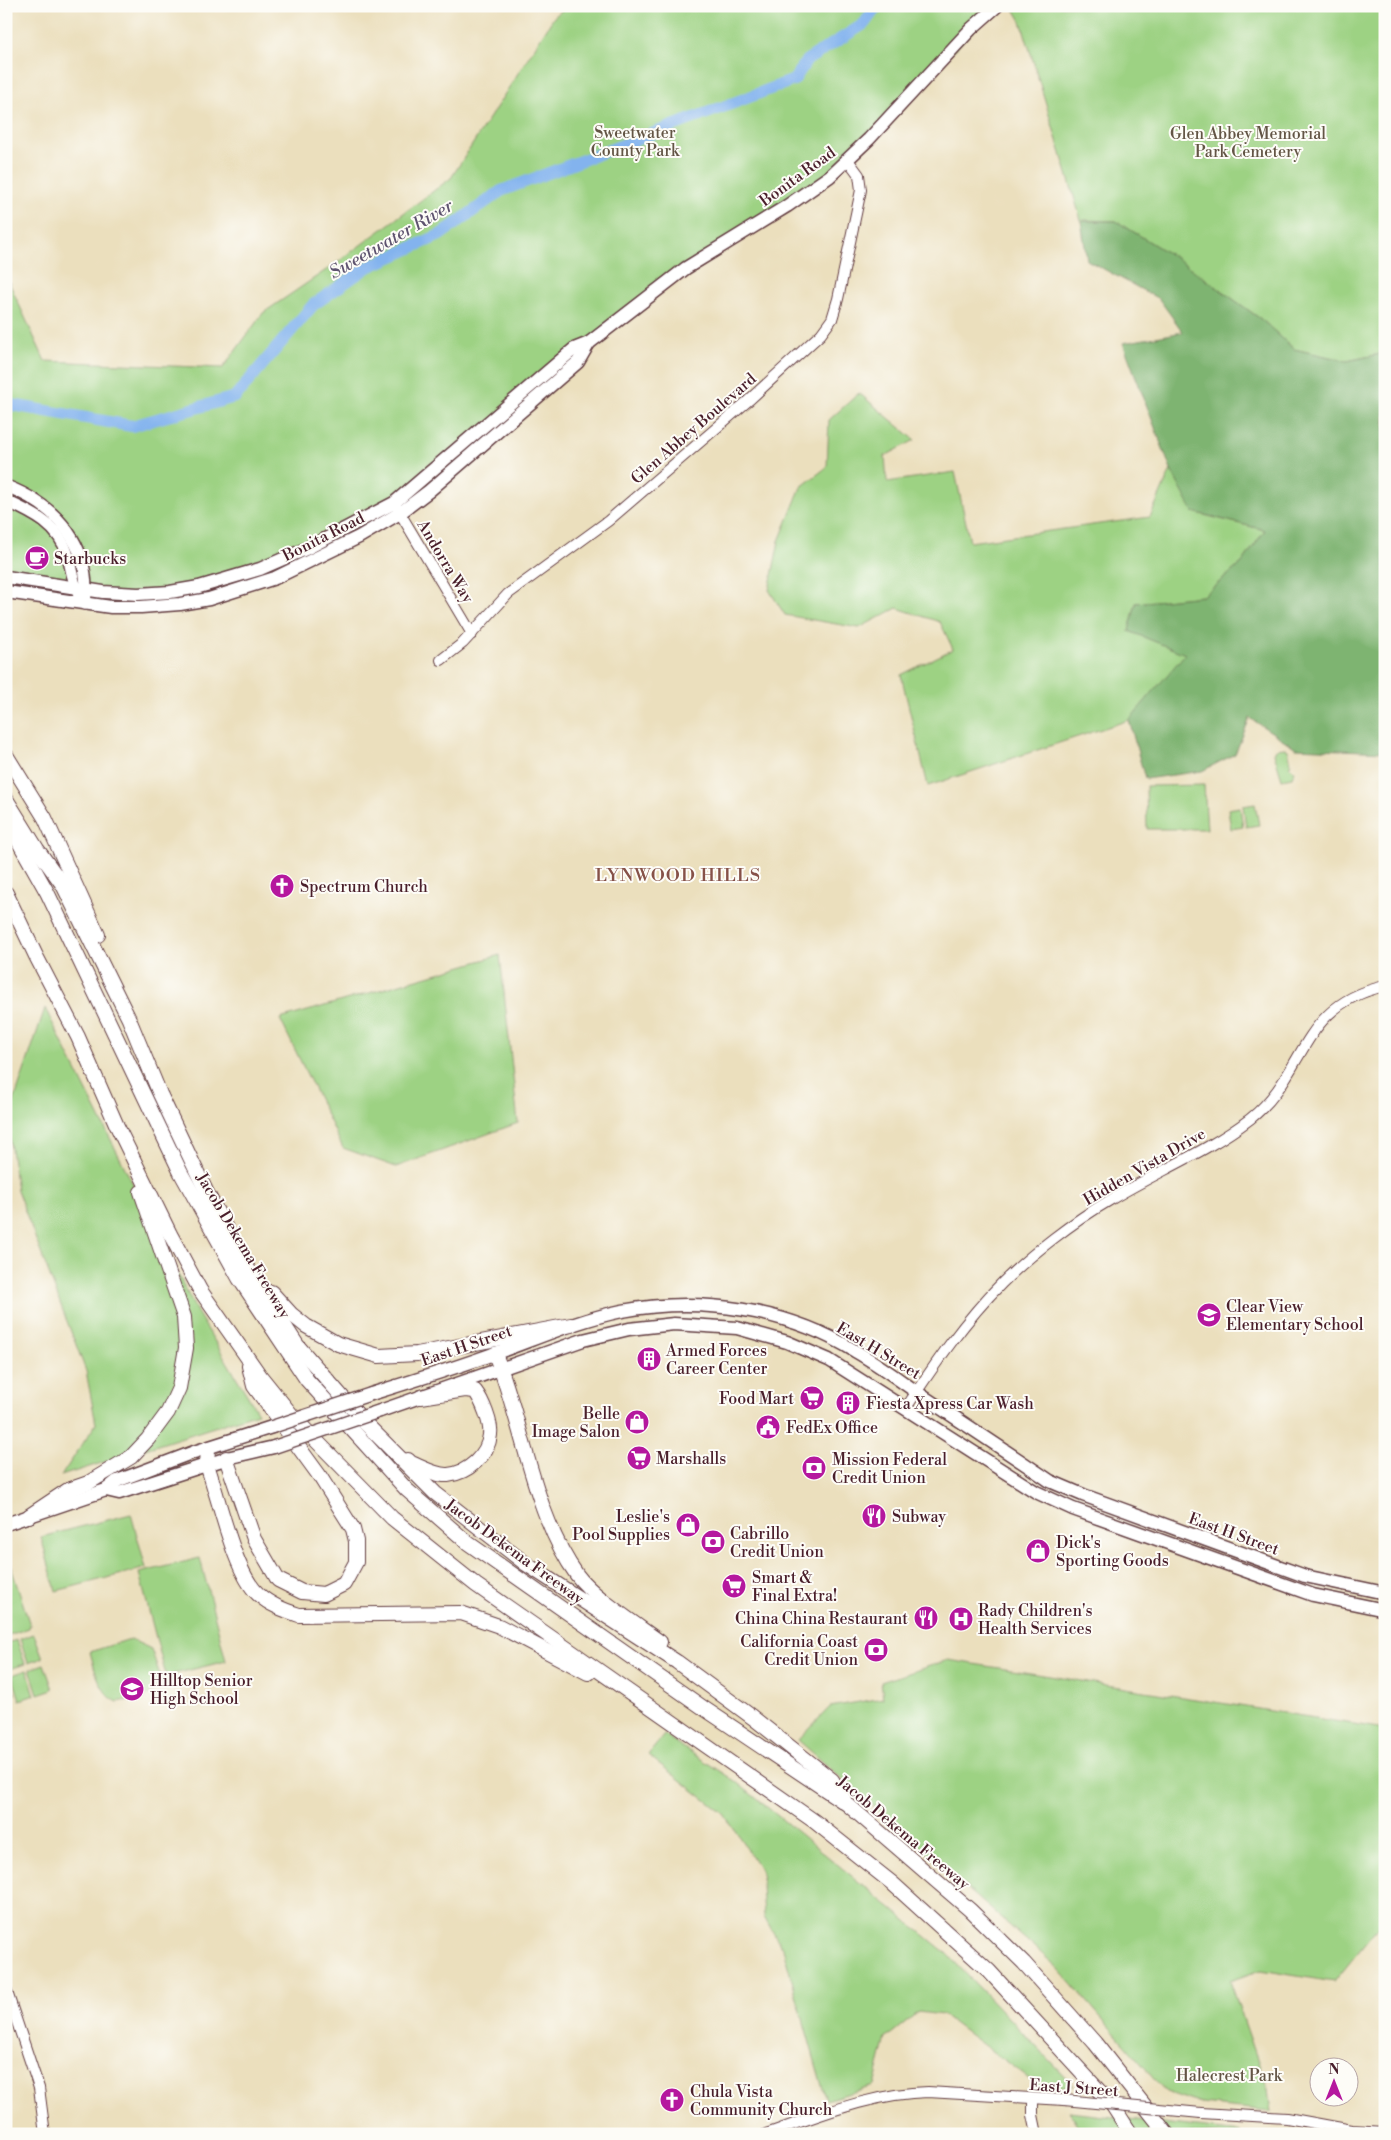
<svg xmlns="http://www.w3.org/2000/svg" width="1391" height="2140" font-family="'Libre Bodoni',serif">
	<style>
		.green { fill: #9dd283; stroke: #747857 }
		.forest { fill: #7eb471; stroke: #646a4e }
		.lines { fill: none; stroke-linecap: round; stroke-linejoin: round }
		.river { stroke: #83b3ee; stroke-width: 12 }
		.tertiary-casing { stroke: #623c41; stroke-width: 12 }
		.secondary-casing { stroke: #623c41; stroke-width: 14 }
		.primary-casing { stroke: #623c41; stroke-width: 15 }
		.motorway-casing { stroke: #623c41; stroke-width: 16 }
		.tertiary { stroke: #fff; stroke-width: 10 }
		.secondary { stroke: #fff; stroke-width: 11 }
		.primary { stroke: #fff; stroke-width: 12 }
		.motorway { stroke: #fff; stroke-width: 14 }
		.tertiary-bridge-casing { stroke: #623c41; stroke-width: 12; stroke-linecap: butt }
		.primary-bridge-casing { stroke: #623c41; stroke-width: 15; stroke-linecap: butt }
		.tertiary-bridge { stroke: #fff; stroke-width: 10 }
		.primary-bridge { stroke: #fff; stroke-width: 12 }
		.labels { text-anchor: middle; stroke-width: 4; stroke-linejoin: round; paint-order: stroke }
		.park-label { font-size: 16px; fill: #635545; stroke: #fdfcf7 }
		.street-label { font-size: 16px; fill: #4a1f2b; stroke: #fdfcf7 }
		.poi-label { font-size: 16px; fill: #4a1f2b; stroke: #fdfcf7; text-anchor: start }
		.water-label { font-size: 18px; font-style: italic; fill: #5e536f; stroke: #fdfcf7 }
		.neighbourhood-label { font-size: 18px; letter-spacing: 1px; fill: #865148; stroke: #fdfcf7 }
	</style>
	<rect width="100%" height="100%" fill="#fdfcf7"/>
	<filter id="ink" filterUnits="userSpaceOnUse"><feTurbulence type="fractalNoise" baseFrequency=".02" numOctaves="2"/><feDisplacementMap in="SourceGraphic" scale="10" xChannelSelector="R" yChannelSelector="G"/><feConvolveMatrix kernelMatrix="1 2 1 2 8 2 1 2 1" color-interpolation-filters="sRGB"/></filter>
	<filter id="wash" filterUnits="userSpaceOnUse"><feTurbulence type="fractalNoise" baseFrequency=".0096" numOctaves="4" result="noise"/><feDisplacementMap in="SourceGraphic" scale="20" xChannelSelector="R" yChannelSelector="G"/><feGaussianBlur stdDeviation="1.12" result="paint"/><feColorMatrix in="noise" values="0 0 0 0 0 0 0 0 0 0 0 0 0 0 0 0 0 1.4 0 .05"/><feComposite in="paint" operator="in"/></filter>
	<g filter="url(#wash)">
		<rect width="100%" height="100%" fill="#ebdfbd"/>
		<g class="green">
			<polygon points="567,6 997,6 848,160 687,268 426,487 382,518 352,535 263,576 226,588 179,598 134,601 87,598 6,587 6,276 45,361 223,368 263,313 335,264 451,178 554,17"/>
			<polygon points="1018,6 1385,6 1385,353 1347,361 1294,349 1262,320 1179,260 1116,221 1081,220 1021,21 1014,9"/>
			<polygon points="859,393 915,440 885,456 887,482 955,472 970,542 1150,517 1171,470 1196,513 1265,530 1242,563 1203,596 1136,603 1129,631 1186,654 1129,720 928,786 901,675 953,649 940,622 897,608 859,628 785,615 769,590 779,541 801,487 827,467 829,420"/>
			<polygon points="1285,748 1288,750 1291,763 1289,766 1295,771 1292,777 1282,779 1274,753 1276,749"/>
			<polygon points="1204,785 1207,829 1147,829 1146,786"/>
			<polygon points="1255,804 1259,825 1246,827 1243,806"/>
			<polygon points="1240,807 1243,827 1231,829 1228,809"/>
			<polygon points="500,955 518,1123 396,1167 343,1148 280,1019"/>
			<polygon points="45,1008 197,1312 258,1413 61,1476 96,1424 86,1371 17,1190 7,1122"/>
			<polygon points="131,1514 146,1568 56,1591 41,1537"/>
			<polygon points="200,1558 226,1661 166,1676 139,1573"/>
			<polygon points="9,1561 30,1625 29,1628 6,1636 6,1562"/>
			<polygon points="34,1634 43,1658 28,1663 20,1639"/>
			<path d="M130 1639 151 1649 164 1687C155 1690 148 1697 139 1700 132 1702 126 1699 118 1702 100 1695 95 1669 90 1652Z"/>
			<polygon points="17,1640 25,1664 10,1669 6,1657 6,1643"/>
			<polygon points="948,1660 1385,1729 1385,1919 1334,1982 1260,1970 1230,1981 1268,2090 1271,2111 1201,2104 1166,2092 1058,1968 798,1740 830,1707 883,1698 881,1682"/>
			<polygon points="44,1664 53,1689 38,1694 30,1669"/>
			<polygon points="27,1670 35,1695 20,1700 12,1675"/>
			<polygon points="9,1676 15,1694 6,1697 6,1677"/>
			<polygon points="664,1735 735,1781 945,1952 1074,2086 1040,2087 943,2015 918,2012 886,2038 874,2086 826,2100 784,1952 764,1916 761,1870 724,1814 648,1755"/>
			<polygon points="1069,2112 1240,2132 1241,2134 1085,2134"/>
		</g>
		<polygon class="forest" points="1081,221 1116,221 1179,260 1262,320 1294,349 1347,361 1385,353 1385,752 1296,748 1250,718 1235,754 1202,771 1145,779 1129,720 1185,654 1129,631 1136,603 1203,596 1242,563 1265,530 1193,512 1171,470 1123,343 1183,332 1159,299 1087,260"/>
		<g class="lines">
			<polyline class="river" points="6,404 132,426 235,397 313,305 366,268 440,235 501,191 794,80 807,60 864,24 877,6"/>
		</g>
	</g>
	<g filter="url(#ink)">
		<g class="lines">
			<defs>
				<g id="tertiary">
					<polyline points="397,508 472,634"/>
					<polyline points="441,660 463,643 508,594 608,521 749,400 821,334 832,319 838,299 861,190 859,175 848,160"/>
					<path d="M906 1408C934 1365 965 1320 1002 1283 1031 1254 1074 1221 1110 1200 1156 1172 1207 1152 1250 1119 1308 1073 1298 1005 1385 986"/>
					<polyline points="6,1989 39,2088 45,2134"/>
					<polyline points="1033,2100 1033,2115 1037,2134"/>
					<polyline points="1201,2113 1287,2118 1352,2130 1385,2132"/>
					<path d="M766 2134C818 2116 872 2093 928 2092L1064 2100"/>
				</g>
				<g id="secondary">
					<path d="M6 486C58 506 92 547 85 604"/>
					<path d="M6 501C33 513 60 526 68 556 71 569 73 583 79 594"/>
				</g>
				<g id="primary">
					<polyline points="6,577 103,592 138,594 170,592 199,587 260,569 308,548 394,503 574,349 589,343 686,268 787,206 830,176 869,139 971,29 997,6"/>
					<polyline points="6,592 111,607 141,607 180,604 209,599 275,578 359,537 400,513 429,491 578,362 589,343"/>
					<path d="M371 1394C413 1381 455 1368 496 1353 538 1338 578 1320 622 1311 700 1296 787 1309 855 1351 880 1365 903 1383 927 1399 968 1426 1009 1453 1050 1481L1083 1495 1305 1576 1385 1593"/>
					<polyline points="380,1411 583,1340 629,1329 674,1324 737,1328 787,1342 829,1360 1036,1492 1073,1509 1313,1595 1385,1610"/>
					<polyline points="106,1490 119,1493 231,1457 274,1447"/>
					<polyline points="6,1524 106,1490 117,1481 194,1452 272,1427"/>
				</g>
				<g id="motorway">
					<polyline points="6,755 45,818 98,935"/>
					<polyline points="6,799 37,849 63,885 129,1019 160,1094 206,1191 245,1264 297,1345 364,1422 435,1493 526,1564 677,1662 752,1717 832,1780 844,1799"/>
					<polyline points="6,819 47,892 181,1173 239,1278 307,1380 407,1490 468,1543 705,1709 847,1804 970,1910 1024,1963 1095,2043 1167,2134"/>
					<polyline points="6,893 36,956 78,1037 117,1126 170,1234 200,1290 261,1377 294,1418 392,1518 476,1585 814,1821 892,1883 989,1971 1113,2106 1131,2134"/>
					<polyline points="271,1292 291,1314 306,1326 338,1344 379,1356 417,1354 571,1325"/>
					<path d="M495 1354C523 1422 533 1514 577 1575 593 1597 637 1625 660 1642"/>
					<path d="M208 1448 207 1465C219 1498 234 1572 258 1594 270 1605 284 1610 299 1615L461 1613 499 1626 588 1673"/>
					<polyline points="226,1458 254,1539 278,1580 302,1592 324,1594 344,1584 356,1562 356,1541 353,1529 319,1475 254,1386 249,1366"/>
					<path d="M408 1460 411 1463C421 1467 437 1476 448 1475 468 1473 488 1455 490 1435 492 1424 482 1400 475 1391L465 1390 421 1397"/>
					<polyline points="29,1516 68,1490 88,1483 131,1457 148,1439 168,1412 179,1388 186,1348 184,1317 141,1192"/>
				</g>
			</defs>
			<use href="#tertiary" class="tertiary-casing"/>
			<use href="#secondary" class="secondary-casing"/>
			<use href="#primary" class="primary-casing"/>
			<use href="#motorway" class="motorway-casing"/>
			<use href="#tertiary" class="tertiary"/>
			<use href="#secondary" class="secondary"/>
			<use href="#primary" class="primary"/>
			<use href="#motorway" class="motorway"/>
			<defs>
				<polyline id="tertiary-bridge" points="1064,2100 1201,2113"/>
				<g id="primary-bridge">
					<polyline points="272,1427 371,1394"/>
					<polyline points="274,1447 380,1411"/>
				</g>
			</defs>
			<use href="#tertiary-bridge" class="tertiary-bridge-casing"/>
			<use href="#primary-bridge" class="primary-bridge-casing"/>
			<use href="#tertiary-bridge" class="tertiary-bridge"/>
			<use href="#primary-bridge" class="primary-bridge"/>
		</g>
	</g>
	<defs>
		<symbol id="cafe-disc" viewBox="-11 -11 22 22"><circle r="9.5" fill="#b5179e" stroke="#fdfcf7"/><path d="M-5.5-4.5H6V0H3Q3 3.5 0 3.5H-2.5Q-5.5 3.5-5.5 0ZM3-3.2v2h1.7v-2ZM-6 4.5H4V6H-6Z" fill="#fff"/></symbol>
		<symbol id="church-disc" viewBox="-11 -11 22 22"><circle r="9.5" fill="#b5179e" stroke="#fdfcf7"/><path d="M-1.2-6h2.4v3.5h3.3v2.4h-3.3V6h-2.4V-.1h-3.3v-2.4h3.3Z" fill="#fff"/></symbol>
		<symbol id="school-disc" viewBox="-11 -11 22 22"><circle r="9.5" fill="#b5179e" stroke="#fdfcf7"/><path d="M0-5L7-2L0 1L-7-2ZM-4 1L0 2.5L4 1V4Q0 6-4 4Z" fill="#fff"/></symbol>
		<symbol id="building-disc" viewBox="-11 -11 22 22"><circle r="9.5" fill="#b5179e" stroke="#fdfcf7"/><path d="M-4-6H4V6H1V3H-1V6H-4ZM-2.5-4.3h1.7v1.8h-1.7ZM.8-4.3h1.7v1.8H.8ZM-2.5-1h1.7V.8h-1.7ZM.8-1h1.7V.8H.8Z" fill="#fff"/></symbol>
		<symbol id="supermarket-disc" viewBox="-11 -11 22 22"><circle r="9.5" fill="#b5179e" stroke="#fdfcf7"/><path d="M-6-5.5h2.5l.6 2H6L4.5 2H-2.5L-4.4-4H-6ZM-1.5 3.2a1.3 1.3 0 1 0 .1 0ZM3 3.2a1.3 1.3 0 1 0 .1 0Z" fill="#fff"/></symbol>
		<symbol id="shop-disc" viewBox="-11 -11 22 22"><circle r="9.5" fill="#b5179e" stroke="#fdfcf7"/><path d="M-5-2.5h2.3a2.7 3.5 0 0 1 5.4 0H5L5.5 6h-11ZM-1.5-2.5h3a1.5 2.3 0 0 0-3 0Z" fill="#fff"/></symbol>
		<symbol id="civic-disc" viewBox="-11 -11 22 22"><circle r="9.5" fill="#b5179e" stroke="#fdfcf7"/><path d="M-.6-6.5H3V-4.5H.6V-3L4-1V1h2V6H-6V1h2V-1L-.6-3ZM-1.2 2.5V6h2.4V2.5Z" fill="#fff"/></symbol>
		<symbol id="bank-disc" viewBox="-11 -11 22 22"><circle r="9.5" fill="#b5179e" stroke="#fdfcf7"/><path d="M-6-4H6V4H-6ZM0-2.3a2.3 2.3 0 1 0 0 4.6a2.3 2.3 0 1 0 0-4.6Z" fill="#fff"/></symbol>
		<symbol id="restaurant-disc" viewBox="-11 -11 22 22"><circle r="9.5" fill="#b5179e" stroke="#fdfcf7"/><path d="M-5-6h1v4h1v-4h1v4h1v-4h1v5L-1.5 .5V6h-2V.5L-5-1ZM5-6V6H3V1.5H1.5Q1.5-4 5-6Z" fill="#fff"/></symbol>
		<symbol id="hospital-disc" viewBox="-11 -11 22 22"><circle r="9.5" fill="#b5179e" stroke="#fdfcf7"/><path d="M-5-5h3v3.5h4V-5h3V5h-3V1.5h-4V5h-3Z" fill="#fff"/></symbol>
	</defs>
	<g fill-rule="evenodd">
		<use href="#cafe-disc" x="23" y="544" width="28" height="28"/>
		<use href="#church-disc" x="268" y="872" width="28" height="28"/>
		<use href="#school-disc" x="1195" y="1301" width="28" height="28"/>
		<use href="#building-disc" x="635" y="1345" width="28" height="28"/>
		<use href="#supermarket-disc" x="798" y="1384" width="28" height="28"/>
		<use href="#building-disc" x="834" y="1389" width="28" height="28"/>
		<use href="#shop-disc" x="623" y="1408" width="28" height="28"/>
		<use href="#civic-disc" x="754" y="1413" width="28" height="28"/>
		<use href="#supermarket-disc" x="625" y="1444" width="28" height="28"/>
		<use href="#bank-disc" x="800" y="1454" width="28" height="28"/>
		<use href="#restaurant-disc" x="860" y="1502" width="28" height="28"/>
		<use href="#shop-disc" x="674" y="1511" width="28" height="28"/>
		<use href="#bank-disc" x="699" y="1528" width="28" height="28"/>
		<use href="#shop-disc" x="1024" y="1537" width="28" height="28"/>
		<use href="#supermarket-disc" x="720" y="1572" width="28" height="28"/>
		<use href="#restaurant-disc" x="912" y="1604" width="28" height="28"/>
		<use href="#hospital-disc" x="947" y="1605" width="28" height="28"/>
		<use href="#bank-disc" x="862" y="1636" width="28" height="28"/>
		<use href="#school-disc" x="118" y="1675" width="28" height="28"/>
		<use href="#church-disc" x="658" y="2086" width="28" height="28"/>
	</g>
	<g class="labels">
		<g class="park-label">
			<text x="635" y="138">Sweetwater<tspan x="635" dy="18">County Park</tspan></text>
			<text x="1248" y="139">Glen Abbey Memorial<tspan x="1248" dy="18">Park Cemetery</tspan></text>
			<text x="1229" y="2081">Halecrest Park</text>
		</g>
		<g class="street-label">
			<text transform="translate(797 176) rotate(-36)" y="6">Bonita Road</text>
			<text transform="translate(693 428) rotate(-41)" y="6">Glen Abbey Boulevard</text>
			<text transform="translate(323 536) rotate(-27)" y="6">Bonita Road</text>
			<text transform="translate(446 561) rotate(59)" y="6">Andorra Way</text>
			<text transform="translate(1144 1166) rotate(-30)" y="6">Hidden Vista Drive</text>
			<text transform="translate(244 1245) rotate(59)" y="6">Jacob Dekema Freeway</text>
			<text transform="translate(466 1345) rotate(-19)" y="6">East H Street</text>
			<text transform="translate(879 1350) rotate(31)" y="6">East H Street</text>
			<text transform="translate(1234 1533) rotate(20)" y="6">East H Street</text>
			<text transform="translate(515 1551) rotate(36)" y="6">Jacob Dekema Freeway</text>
			<text transform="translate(904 1832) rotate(40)" y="6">Jacob Dekema Freeway</text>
			<text transform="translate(1074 2087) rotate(4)" y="6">East J Street</text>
		</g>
		<g class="poi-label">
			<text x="54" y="564">Starbucks</text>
			<text x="300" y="892">Spectrum Church</text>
			<text x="1226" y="1312">Clear View<tspan x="1226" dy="18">Elementary School</tspan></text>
			<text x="666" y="1356">Armed Forces<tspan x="666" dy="18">Career Center</tspan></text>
			<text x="794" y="1404" text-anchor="end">Food Mart</text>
			<text x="866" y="1409">Fiesta Xpress Car Wash</text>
			<text x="620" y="1419" text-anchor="end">Belle<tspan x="620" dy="18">Image Salon</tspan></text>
			<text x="786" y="1433">FedEx Office</text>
			<text x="656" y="1464">Marshalls</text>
			<text x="832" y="1465">Mission Federal<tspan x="832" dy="18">Credit Union</tspan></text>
			<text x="670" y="1522" text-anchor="end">Leslie's<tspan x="670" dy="18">Pool Supplies</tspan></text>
			<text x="892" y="1522">Subway</text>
			<text x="730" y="1539">Cabrillo<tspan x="730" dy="18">Credit Union</tspan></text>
			<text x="1056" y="1548">Dick's<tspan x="1056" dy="18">Sporting Goods</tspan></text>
			<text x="752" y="1583">Smart &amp;<tspan x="752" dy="18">Final Extra!</tspan></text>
			<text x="978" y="1616">Rady Children's<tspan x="978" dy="18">Health Services</tspan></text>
			<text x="908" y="1624" text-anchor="end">China China Restaurant</text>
			<text x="858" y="1647" text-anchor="end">California Coast<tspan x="858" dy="18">Credit Union</tspan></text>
			<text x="150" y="1686">Hilltop Senior<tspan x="150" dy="18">High School</tspan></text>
			<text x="690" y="2097">Chula Vista<tspan x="690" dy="18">Community Church</tspan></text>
		</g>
		<g class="water-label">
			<text transform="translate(391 239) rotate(-30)" y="6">Sweetwater River</text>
		</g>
		<g class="neighbourhood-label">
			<text x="678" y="881">LYNWOOD HILLS</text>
		</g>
	</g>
	<rect width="1391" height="2140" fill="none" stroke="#fdfcf7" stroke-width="25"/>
	<g transform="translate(1334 2082)"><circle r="24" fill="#fdfcf7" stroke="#b5a4a5"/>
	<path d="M0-4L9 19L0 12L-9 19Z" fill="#b5179e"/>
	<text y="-8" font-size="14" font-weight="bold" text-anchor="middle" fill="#4a1f2b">N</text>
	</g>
</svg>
